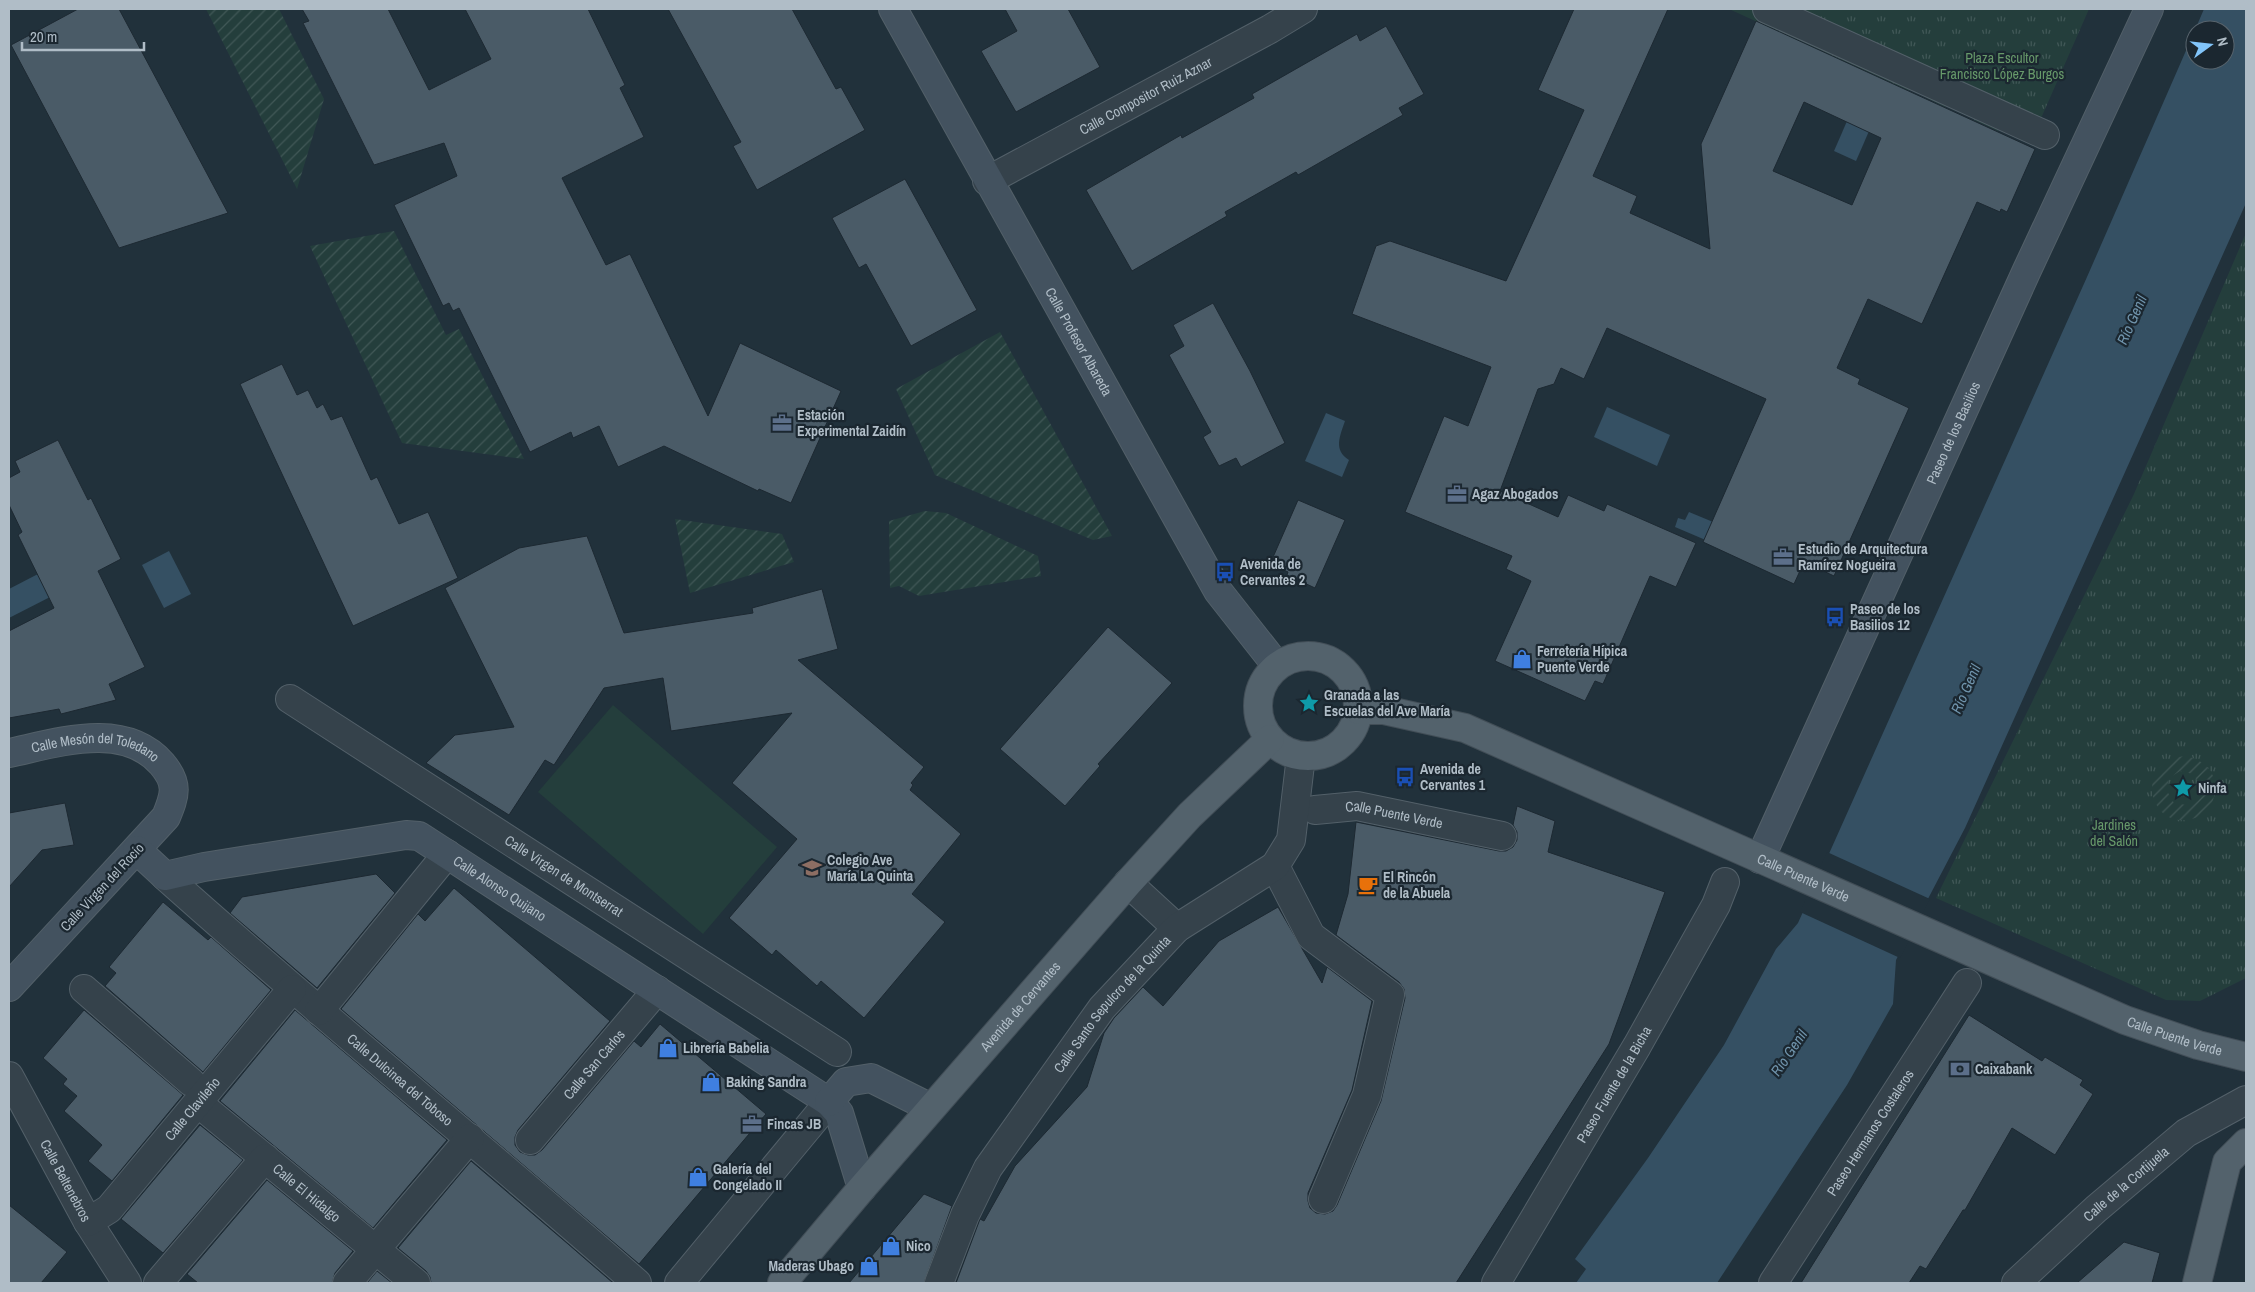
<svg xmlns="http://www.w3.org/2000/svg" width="2255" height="1292" font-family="'Archivo Narrow',sans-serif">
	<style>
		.park { fill: url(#park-tufts) }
		.garden { fill: url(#garden-furrows); fill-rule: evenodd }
		.pitch { fill: #243e3c }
		.water { fill: #355063 }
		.pier { fill: #21313b }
		.building { fill: #4a5b67; stroke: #1d2932; fill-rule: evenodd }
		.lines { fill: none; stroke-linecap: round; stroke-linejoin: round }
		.street-casing { stroke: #536069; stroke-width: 30 }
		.secondary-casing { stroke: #536069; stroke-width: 30 }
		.primary-casing { stroke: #424e57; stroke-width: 30 }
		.street { stroke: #35424b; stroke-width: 28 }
		.secondary { stroke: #43525f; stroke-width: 28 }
		.primary { stroke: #53626c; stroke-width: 28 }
		.labels { text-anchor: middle; stroke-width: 4.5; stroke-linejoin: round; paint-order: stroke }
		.park-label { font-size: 14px; fill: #67996a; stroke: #1b2730 }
		.street-label { font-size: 14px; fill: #b0bdc7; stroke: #1b2730 }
		.poi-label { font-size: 14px; font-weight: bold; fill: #b0bdc7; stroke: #1b2730; text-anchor: start }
		.water-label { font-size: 15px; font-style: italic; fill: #7094ac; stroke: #1b2730 }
	</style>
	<defs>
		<pattern id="park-tufts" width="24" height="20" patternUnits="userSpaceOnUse" patternTransform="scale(1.25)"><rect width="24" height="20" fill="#243e3c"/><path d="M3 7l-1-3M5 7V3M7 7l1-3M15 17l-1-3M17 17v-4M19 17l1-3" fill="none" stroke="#415857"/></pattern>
		<pattern id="garden-furrows" width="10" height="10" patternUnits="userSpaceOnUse" patternTransform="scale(1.25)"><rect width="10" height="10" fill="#243e3c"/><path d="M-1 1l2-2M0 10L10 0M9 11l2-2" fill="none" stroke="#415857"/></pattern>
	</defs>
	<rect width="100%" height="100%" fill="#21313b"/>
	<g class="park">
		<polygon points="1729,9 2089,9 2031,141 1999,128 1998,131 1974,120 1975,117 1947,104 1945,107 1927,98 1928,95 1910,88 1909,91"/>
		<polygon points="2246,233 2246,978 2200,1001 2166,1000 1936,898 2134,494"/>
	</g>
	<g class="garden">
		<polygon points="206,9 279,9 324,99 297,189"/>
		<polygon points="394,231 446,335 459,329 524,459 402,443 310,246"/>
		<polygon points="1000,332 1112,536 1093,540 935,475 896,389"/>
		<polygon points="925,511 946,513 1038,556 1041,576 919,596 899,586 890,588 889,521"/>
		<polygon points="675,519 782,534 794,562 690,593"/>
		<path d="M2185 756C2207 760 2221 777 2213 800 2211 808 2204 815 2195 818 2150 834 2131 762 2185 756ZM2180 771 2193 774 2200 785 2197 798 2187 805 2174 803 2167 791 2169 778Z"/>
	</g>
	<polygon class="pitch" points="613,705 777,847 703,934 538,792"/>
	<g class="water">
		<polygon points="2204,9 2246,9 2246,203 1965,828 1896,960 1893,1004 1847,1085 1717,1283 1576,1283 1586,1269 1575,1259 1648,1158 1724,1045 1776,949 1798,923 2087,277 2195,30 2195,60 2225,60 2225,30 2195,30"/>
		<polygon points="1851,112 1873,122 1856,161 1834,151"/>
		<polygon points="1607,407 1670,435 1657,466 1594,437"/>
		<path d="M1326 413 1345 421C1340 436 1333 450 1349 460L1342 477 1305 461Z"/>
		<polygon points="1689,512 1730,529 1722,547 1675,527 1678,518 1685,520"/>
		<polygon points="169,551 191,594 164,608 142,565"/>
		<polygon points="38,574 54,595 9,618 9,589"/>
	</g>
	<polygon class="pier" points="1827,852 1930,899 1900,958 1800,912"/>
	<g class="building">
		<polygon points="78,9 119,9 228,213 119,248 11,45"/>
		<polygon points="302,9 388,9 429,90 491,59 465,9 588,9 625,85 620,88 644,137 562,178 606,265 630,254 708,416 740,343 841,391 791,503 759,489 758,491 664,446 618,467 599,426 573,438 571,432 530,452 459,308 453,311 449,303 443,306 394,205 457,176 444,143 374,165 303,23 309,21"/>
		<polygon points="668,9 792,9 836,89 841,87 865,130 757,190 733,146 741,142"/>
		<polygon points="1005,9 1068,9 1100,67 1016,112 981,51 1017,31"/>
		<path d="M1574 9H1668L1593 176 1637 196 1630 213 1710 249 1701 144 1756 21 2035 149 2007 212 2001 209 2000 212 1977 202 1922 324 1868 299 1837 368 1860 379 1858 384 1909 408 1834 576 1804 562 1794 584 1703 542 1766 399 1607 328 1584 379 1561 368 1554 384 1538 389 1500 491 1558 517 1568 495 1604 511 1607 504 1696 543 1676 587 1650 576 1603 684 1595 681 1585 701 1495 661 1531 581 1506 569 1512 556 1405 512 1444 416 1468 426 1491 367 1352 314 1376 246 1390 241 1506 281 1584 110 1538 90ZM1804 102 1881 138 1852 205 1773 171Z"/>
		<polygon points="1386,26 1424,94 1399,108 1403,115 1298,175 1296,172 1225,212 1227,216 1132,271 1086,190 1181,135 1182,138 1254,98 1252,94 1357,34 1360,41"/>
		<polygon points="905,179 977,310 911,346 866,264 859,268 832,218"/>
		<polygon points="1213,303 1250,371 1285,443 1241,467 1236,458 1219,466 1203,437 1211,432 1169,355 1184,346 1173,325"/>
		<polygon points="282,364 297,395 308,390 317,408 323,404 331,420 342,416 371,480 377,477 399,524 428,512 458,578 353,626 240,384"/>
		<polygon points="58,440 88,500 91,498 121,559 98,571 145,667 109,684 116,700 61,714 59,709 9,718 9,631 54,608 18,535 22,532 9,505 9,478 20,472 15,461"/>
		<polygon points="1298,500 1345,520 1315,588 1287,575 1288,572 1270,564"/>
		<polygon points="587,536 624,633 753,613 752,608 822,589 838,649 798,660 924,767 911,783 913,785 910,790 961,834 912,894 945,922 864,1018 821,981 817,986 776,950 772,955 729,918 797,839 732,783 792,713 671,731 663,678 604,688 554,765 545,760 509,815 426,763 455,735 514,727 445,588 519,548"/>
		<polygon points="1108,627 1172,683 1098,764 1100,766 1065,806 1000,749"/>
		<polygon points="65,803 74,845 42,850 9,887 9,813"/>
		<polygon points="1517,806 1555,821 1548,852 1665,892 1609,1044 1456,1283 956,1283 980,1219 984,1221 1015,1166 1087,1087 1104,1033 1114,1018 1143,987 1163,1006 1219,941 1278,907 1322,983 1327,967 1372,1001 1352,1090 1308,1193 1308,1201 1310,1208 1316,1213 1325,1214 1333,1211 1337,1205 1381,1101 1405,998 1404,989 1399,982 1336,935 1348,894 1356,822 1499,851 1506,851 1513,847 1517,840 1517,832 1513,825"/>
		<polygon points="376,874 395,893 317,988 230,913 242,897"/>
		<polygon points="454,888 610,1021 518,1130 515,1137 515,1145 520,1152 528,1155 535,1155 542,1150 634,1041 641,1047 660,1024 766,1114 639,1264 341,1009 418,914 425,921"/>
		<polygon points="163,902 208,940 211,937 271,990 203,1072 105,986 116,973 109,967"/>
		<polygon points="84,1010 183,1095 112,1181 88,1161 102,1145 64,1111 77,1096 63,1084 67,1079 43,1058"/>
		<polygon points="295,1010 447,1140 373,1228 220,1101"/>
		<polygon points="1969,1015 2042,1061 2045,1057 2083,1080 2080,1085 2093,1094 2055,1155 2012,1128 1965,1210 1963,1210 1926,1269 1920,1266 1909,1283 1801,1283"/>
		<polygon points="200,1125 243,1160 163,1253 121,1219"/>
		<polygon points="471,1161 568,1244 613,1283 431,1283 430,1277 426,1271 398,1248"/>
		<polygon points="267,1180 353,1251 335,1273 332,1283 198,1283 187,1274"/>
		<polygon points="924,1194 952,1206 924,1283 849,1283"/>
		<polygon points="9,1205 67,1252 41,1283 9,1283"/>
		<polygon points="2124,1242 2160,1253 2152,1283 2077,1283"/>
		<polygon points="377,1271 392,1283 367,1283"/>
	</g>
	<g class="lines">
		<defs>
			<g id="street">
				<polyline points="1767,9 2045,135"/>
				<path id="s1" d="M987 181 1270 29 1303 9"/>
				<path id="s2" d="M290 699 837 1052"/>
				<path id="s3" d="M1315 810 1357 806 1502 836"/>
				<polyline points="1275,866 1311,936 1390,995 1367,1095 1323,1199"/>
				<path id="s4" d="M165 876C320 1015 481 1146 637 1283"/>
				<polyline points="1128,883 1177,928"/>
				<polyline points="84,989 191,1082"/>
				<polyline points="319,1011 447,854"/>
				<path id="s5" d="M9 1076 88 1222 127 1283"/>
				<path id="s6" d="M198 1103 416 1283"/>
				<path id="s7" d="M530 1140 657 990"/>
				<path id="s8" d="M88 1222 109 1209 292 989"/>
				<polyline points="158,1283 265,1158"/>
				<polyline points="347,1283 470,1138"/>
				<polyline points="679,1283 829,1102"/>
				<path id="s9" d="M939 1283 965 1215 988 1168 1102 1008 1177 928 1275 866 1291 840 1301 756"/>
				<path id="s10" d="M1496 1283 1637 1046 1716 905 1725 882"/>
				<path id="s11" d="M1773 1283 1967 983"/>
				<path id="s12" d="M2016 1283 2096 1209 2186 1133 2246 1100"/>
			</g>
			<g id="secondary">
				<path id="s13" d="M893 9 1218 591 1277 666"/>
				<path id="s14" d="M9 753C57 743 124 720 162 764 179 784 175 795 166 817L9 987"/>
				<path id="s15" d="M137 850 165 876 204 867 406 835 419 836 829 1102 839 1113 862 1188"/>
				<path id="s16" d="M1760 859 2027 270 2149 9"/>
				<polyline points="829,1102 846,1082 871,1078 931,1108"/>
			</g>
			<g id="primary">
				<circle cx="1308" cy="706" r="50"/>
				<path id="s17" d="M1359 710H1384L1465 728 2125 1020 2198 1045 2246 1057"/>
				<path id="s18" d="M782 1283 862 1188 1128 883 1190 815 1270 739"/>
				<polyline points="2197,1283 2227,1162 2246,1143"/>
			</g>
		</defs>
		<use href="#street" class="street-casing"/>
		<use href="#secondary" class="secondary-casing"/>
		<use href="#primary" class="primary-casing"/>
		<use href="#street" class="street"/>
		<use href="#secondary" class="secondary"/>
		<use href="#primary" class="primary"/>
	</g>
	<defs>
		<symbol id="office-bare" viewBox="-9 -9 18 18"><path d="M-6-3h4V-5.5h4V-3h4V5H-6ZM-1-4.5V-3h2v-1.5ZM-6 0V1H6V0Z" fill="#5c6f8a" stroke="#1b2730" stroke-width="2.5" paint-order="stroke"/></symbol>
		<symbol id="bus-bare" viewBox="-9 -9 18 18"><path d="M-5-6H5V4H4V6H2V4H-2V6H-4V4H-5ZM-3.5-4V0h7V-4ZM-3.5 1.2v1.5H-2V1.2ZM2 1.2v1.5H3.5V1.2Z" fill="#1a4fb4" stroke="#1b2730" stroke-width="2.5" paint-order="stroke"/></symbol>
		<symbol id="shop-bare" viewBox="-9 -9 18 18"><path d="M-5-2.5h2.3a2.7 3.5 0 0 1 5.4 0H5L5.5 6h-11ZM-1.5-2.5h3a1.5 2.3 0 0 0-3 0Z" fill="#3f7fe0" stroke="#1b2730" stroke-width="2.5" paint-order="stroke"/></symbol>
		<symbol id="sight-bare" viewBox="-9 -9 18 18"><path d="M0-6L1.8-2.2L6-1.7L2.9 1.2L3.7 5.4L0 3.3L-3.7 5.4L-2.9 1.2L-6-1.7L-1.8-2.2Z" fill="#0f9aa8" stroke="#1b2730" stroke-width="2.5" paint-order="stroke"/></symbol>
		<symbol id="school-bare" viewBox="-9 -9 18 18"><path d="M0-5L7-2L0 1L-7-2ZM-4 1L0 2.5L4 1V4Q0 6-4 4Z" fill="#8d6e63" stroke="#1b2730" stroke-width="2.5" paint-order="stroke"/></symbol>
		<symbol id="cafe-bare" viewBox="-9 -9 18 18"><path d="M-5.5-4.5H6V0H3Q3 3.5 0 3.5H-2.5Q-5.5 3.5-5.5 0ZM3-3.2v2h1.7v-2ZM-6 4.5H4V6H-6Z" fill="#e8710a" stroke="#1b2730" stroke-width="2.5" paint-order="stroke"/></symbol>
		<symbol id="bank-bare" viewBox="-9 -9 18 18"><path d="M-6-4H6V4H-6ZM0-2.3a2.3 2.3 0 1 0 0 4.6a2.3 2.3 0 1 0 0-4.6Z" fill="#5c6f8a" stroke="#1b2730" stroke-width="2.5" paint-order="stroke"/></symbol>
	</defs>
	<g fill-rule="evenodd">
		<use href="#office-bare" x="768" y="409" width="28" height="28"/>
		<use href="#office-bare" x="1443" y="480" width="28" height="28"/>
		<use href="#office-bare" x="1769" y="543" width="28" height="28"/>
		<use href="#bus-bare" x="1211" y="558" width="28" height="28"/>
		<use href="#bus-bare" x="1821" y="603" width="28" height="28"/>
		<use href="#shop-bare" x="1508" y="645" width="28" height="28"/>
		<use href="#sight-bare" x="1295" y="689" width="28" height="28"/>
		<use href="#bus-bare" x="1391" y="763" width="28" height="28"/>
		<use href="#sight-bare" x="2169" y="774" width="28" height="28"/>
		<use href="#school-bare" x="798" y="854" width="28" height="28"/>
		<use href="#cafe-bare" x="1354" y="871" width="28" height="28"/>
		<use href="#shop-bare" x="654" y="1034" width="28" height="28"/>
		<use href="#bank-bare" x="1946" y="1055" width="28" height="28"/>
		<use href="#shop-bare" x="697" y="1068" width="28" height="28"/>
		<use href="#office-bare" x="738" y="1110" width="28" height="28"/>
		<use href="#shop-bare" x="684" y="1163" width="28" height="28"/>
		<use href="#shop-bare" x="877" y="1232" width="28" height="28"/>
		<use href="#shop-bare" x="855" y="1252" width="28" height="28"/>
	</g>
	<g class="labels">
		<g class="park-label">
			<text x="2002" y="63">Plaza Escultor<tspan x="2002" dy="16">Francisco López Burgos</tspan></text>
			<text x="2114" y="830">Jardines<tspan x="2114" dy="16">del Salón</tspan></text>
		</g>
		<g class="street-label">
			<text dy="5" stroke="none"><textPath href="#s1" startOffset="180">Calle Compositor Ruiz Aznar</textPath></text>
			<text dy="5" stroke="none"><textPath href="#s13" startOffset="381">Calle Profesor Albareda</textPath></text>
			<text dy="5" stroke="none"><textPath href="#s16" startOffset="468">Paseo de los Basilios</textPath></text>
			<text dy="5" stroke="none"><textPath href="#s14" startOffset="89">Calle Mesón del Toledano</textPath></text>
			<text dy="5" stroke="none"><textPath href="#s3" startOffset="80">Calle Puente Verde</textPath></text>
			<text dy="5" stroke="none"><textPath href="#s2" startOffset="326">Calle Virgen de Montserrat</textPath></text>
			<text dy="5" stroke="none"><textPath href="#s17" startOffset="478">Calle Puente Verde</textPath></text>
			<text transform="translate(102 887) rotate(-47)" y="5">Calle Virgen del Rocío</text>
			<text dy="5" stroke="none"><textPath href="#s15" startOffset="392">Calle Alonso Quijano</textPath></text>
			<text dy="5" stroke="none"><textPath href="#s9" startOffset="331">Calle Santo Sepulcro de la Quinta</textPath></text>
			<text dy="5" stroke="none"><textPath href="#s18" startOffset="365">Avenida de Cervantes</textPath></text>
			<text dy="5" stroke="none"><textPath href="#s17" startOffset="882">Calle Puente Verde</textPath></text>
			<text dy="5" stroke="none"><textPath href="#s7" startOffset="99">Calle San Carlos</textPath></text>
			<text dy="5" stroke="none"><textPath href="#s4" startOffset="311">Calle Dulcinea del Toboso</textPath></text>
			<text dy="5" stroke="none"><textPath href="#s10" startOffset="231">Paseo Fuente de la Bicha</textPath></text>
			<text dy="5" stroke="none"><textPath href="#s8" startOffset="155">Calle Clavileño</textPath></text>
			<text dy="5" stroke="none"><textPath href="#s11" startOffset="179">Paseo Hermanos Costaleros</textPath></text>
			<text dy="5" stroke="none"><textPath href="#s5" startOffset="119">Calle Beltenebros</textPath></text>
			<text dy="5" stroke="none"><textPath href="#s12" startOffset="148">Calle de la Cortijuela</textPath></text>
			<text dy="5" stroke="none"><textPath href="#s6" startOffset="141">Calle El Hidalgo</textPath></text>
		</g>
		<g class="poi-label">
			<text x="797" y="420">Estación<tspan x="797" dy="16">Experimental Zaidín</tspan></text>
			<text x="1472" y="499">Agaz Abogados</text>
			<text x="1798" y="554">Estudio de Arquitectura<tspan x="1798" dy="16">Ramírez Nogueira</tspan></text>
			<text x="1240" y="569">Avenida de<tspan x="1240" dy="16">Cervantes 2</tspan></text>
			<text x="1850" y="614">Paseo de los<tspan x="1850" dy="16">Basilios 12</tspan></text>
			<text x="1537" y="656">Ferretería Hípica<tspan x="1537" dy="16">Puente Verde</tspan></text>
			<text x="1324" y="700">Granada a las<tspan x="1324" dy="16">Escuelas del Ave María</tspan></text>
			<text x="1420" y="774">Avenida de<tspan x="1420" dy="16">Cervantes 1</tspan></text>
			<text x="2198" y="793">Ninfa</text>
			<text x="827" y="865">Colegio Ave<tspan x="827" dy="16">María La Quinta</tspan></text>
			<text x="1383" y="882">El Rincón<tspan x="1383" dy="16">de la Abuela</tspan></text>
			<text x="683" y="1053">Librería Babelia</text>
			<text x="1975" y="1074">Caixabank</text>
			<text x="726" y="1087">Baking Sandra</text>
			<text x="767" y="1129">Fincas JB</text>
			<text x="713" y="1174">Galería del<tspan x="713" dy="16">Congelado II</tspan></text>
			<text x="906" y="1251">Nico</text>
			<text x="854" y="1271" text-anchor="end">Maderas Ubago</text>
		</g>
		<g class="water-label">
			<text transform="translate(2132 320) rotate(-66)" y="5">Río Genil</text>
			<text transform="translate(1966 689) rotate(-66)" y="5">Río Genil</text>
			<text transform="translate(1789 1053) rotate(-56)" y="5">Río Genil</text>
		</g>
	</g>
	<rect width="2255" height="1292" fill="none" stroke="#b0bdc7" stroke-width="20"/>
	<g transform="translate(2210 45) rotate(75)"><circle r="24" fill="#1b2730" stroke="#57636c"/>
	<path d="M0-4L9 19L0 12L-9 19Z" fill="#82c5fa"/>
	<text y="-8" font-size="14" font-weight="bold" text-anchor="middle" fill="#b0bdc7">N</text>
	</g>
	<path d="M22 42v8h122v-8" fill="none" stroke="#b0bdc7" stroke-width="2.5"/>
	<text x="30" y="42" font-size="15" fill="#b0bdc7" stroke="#1b2730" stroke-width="4" paint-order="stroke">20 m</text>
</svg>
